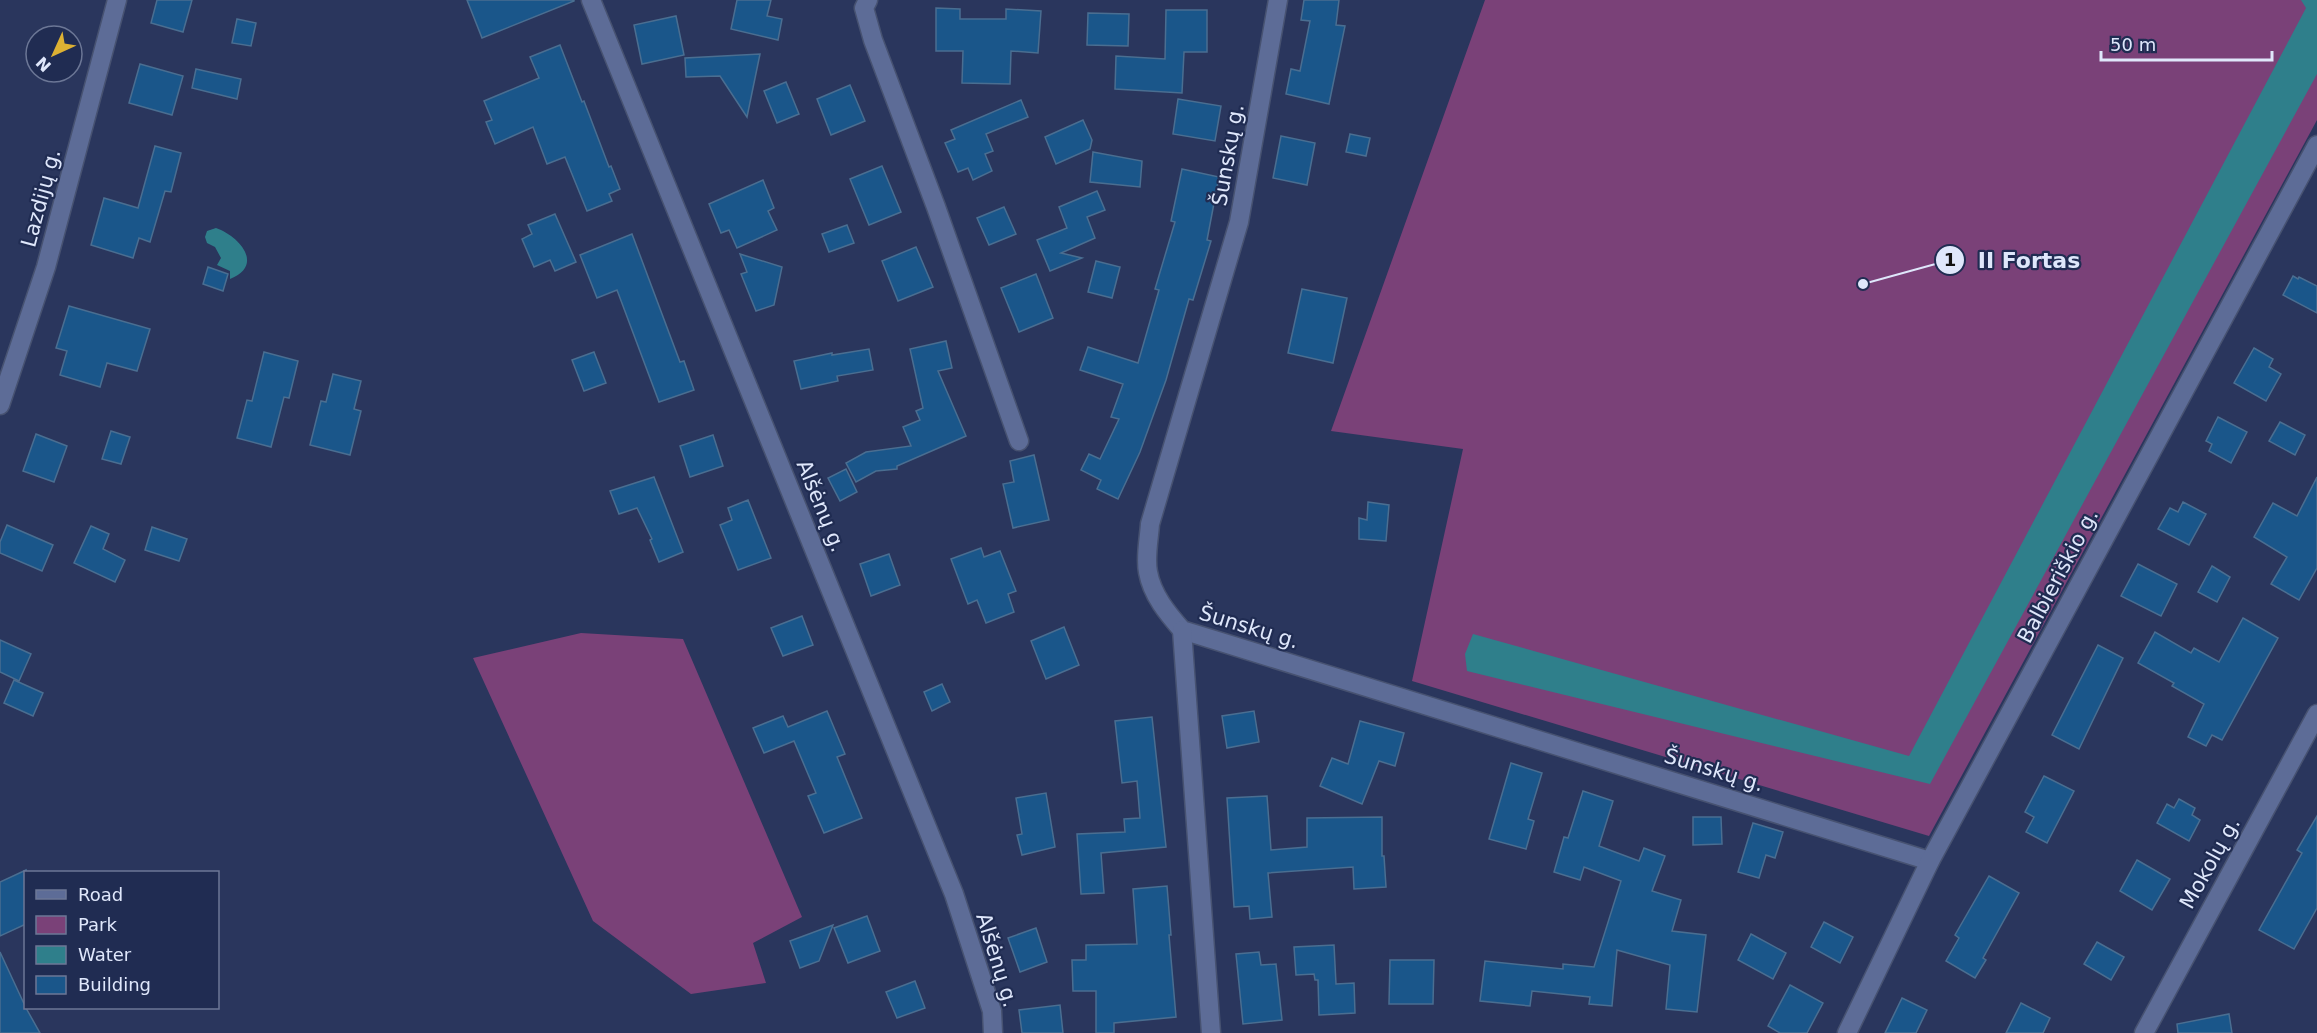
<svg xmlns="http://www.w3.org/2000/svg" width="2317" height="1033" font-family="'DejaVu Sans',sans-serif">
	<style>
		.green { fill: #7a4178 }
		.water { fill: #2f7f8b }
		.building { fill: #1a568a; stroke: #4a6e91; stroke-width: 1.5 }
		.lines { fill: none; stroke-linecap: round; stroke-linejoin: round }
		.minor-casing { stroke: #475271; stroke-width: 21 }
		.minor { stroke: #5d6c97; stroke-width: 18 }
		.labels { text-anchor: middle; stroke-width: 4.5; stroke-linejoin: round; paint-order: stroke }
		.street-label { font-size: 21px; fill: #dfe7fb; stroke: #202c52 }
		.leader { fill: none; stroke: #dfe7fb; stroke-width: 2 }
		.callout-dot { fill: #dfe7fb; stroke: #202c52; stroke-width: 2 }
		.mark-label { font-size: 18px; text-anchor: middle; font-weight: bold; fill: #111 }
		.callout-label { font-size: 22px; text-anchor: middle; font-weight: bold; fill: #dfe7fb; stroke: #202c52; stroke-width: 4.5; stroke-linejoin: round; paint-order: stroke }
	</style>
	<rect width="100%" height="100%" fill="#2a365d"/>
	<g class="green">
		<polygon points="1485,0 2317,0 2317,120 1929,836 1412,681 1463,449 1331,431"/>
		<polygon points="581,633 683,639 802,917 753,943 766,983 691,994 593,921 473,658"/>
	</g>
	<g class="water">
		<polygon points="2301,0 2317,0 2317,74 1930,784 1467,671 1465,654 1473,634 1909,756 2306,8"/>
		<path d="M216 228C239 236 265 265 230 279V271L217 265 221 258 215 247 207 243 205 237 207 231Z"/>
	</g>
	<g class="building">
		<polygon points="157,0 192,0 183,32 151,23"/>
		<polygon points="467,0 574,0 574,1 482,38"/>
		<polygon points="737,0 771,0 767,16 782,19 778,40 731,29"/>
		<polygon points="1304,0 1339,0 1336,25 1345,26 1329,104 1286,94 1291,69 1300,71 1310,21 1301,20"/>
		<polygon points="936,8 960,9 960,19 1006,19 1006,9 1041,11 1038,53 1011,51 1010,84 962,83 963,51 936,51"/>
		<polygon points="1166,10 1207,10 1207,52 1184,52 1182,93 1115,89 1116,56 1165,59"/>
		<polygon points="1088,13 1129,14 1128,46 1087,45"/>
		<polygon points="676,16 684,55 642,64 634,25"/>
		<polygon points="237,19 256,23 251,46 232,43"/>
		<polygon points="560,45 582,102 584,101 609,167 611,166 620,189 609,194 612,201 587,211 565,157 547,164 533,127 495,144 486,122 492,120 484,101 539,78 530,57"/>
		<polygon points="760,54 747,117 720,76 686,77 685,58"/>
		<polygon points="140,64 183,76 172,115 129,103"/>
		<polygon points="196,69 241,79 237,99 192,88"/>
		<polygon points="786,82 799,114 777,123 764,91"/>
		<polygon points="850,85 865,121 831,135 817,99"/>
		<polygon points="1178,99 1221,106 1215,141 1173,134"/>
		<polygon points="1021,100 1028,117 986,134 993,151 985,154 992,171 973,180 968,168 958,172 945,143 955,139 951,130"/>
		<polygon points="1083,120 1092,140 1090,149 1056,164 1045,137"/>
		<polygon points="1350,134 1370,138 1366,156 1346,152"/>
		<polygon points="1281,136 1315,143 1307,185 1273,178"/>
		<polygon points="155,146 181,153 171,192 165,191 150,242 139,238 133,258 91,245 104,198 138,208"/>
		<polygon points="1093,152 1142,161 1140,187 1090,182"/>
		<polygon points="882,166 901,212 869,225 850,179"/>
		<polygon points="1182,169 1219,177 1207,240 1211,241 1193,300 1189,299 1166,380 1140,452 1118,499 1097,489 1101,480 1081,470 1089,454 1100,459 1119,419 1111,417 1123,384 1080,370 1088,347 1138,363 1159,290 1155,289 1175,222 1171,221"/>
		<polygon points="763,180 774,208 768,211 777,230 737,248 729,230 721,233 709,204"/>
		<polygon points="1097,191 1105,210 1087,217 1095,238 1061,253 1082,258 1050,271 1037,240 1067,228 1059,207"/>
		<polygon points="1004,207 1016,234 989,245 977,218"/>
		<polygon points="555,214 576,262 555,271 550,260 534,267 522,239 532,234 528,225"/>
		<polygon points="847,225 854,243 829,252 822,234"/>
		<polygon points="632,234 680,362 684,361 694,390 659,402 617,290 597,298 580,255"/>
		<polygon points="916,247 933,287 898,301 882,261"/>
		<polygon points="740,254 782,267 774,305 756,311 741,274 747,272"/>
		<polygon points="1096,261 1120,267 1112,298 1088,292"/>
		<polygon points="208,267 228,274 223,291 203,284"/>
		<polygon points="1036,274 1053,318 1019,332 1001,288"/>
		<polygon points="2293,276 2298,279 2299,277 2317,286 2317,313 2283,295"/>
		<polygon points="1302,289 1347,298 1333,363 1288,353"/>
		<polygon points="69,306 150,329 137,371 107,363 100,387 60,375 67,351 56,348"/>
		<polygon points="946,341 952,368 938,371 966,436 897,466 897,469 876,471 856,482 846,463 866,452 911,446 903,427 920,420 916,411 923,408 910,349"/>
		<polygon points="2254,348 2273,359 2269,367 2281,374 2266,401 2234,383"/>
		<polygon points="869,349 873,370 837,376 838,381 801,389 794,361 832,353 832,355"/>
		<polygon points="264,352 298,361 289,398 284,397 271,447 237,438 247,400 252,401"/>
		<polygon points="594,352 606,383 584,391 572,360"/>
		<polygon points="333,374 361,381 354,409 361,411 350,455 310,445 321,401 326,402"/>
		<polygon points="2218,417 2247,432 2231,463 2209,451 2212,444 2206,441"/>
		<polygon points="2280,422 2305,435 2295,455 2269,441"/>
		<polygon points="111,431 130,437 121,464 102,459"/>
		<polygon points="36,434 67,446 54,482 23,471"/>
		<polygon points="713,435 723,466 690,477 680,446"/>
		<polygon points="1034,455 1049,520 1013,528 1003,484 1014,482 1010,461"/>
		<polygon points="846,469 857,492 840,501 828,478"/>
		<polygon points="654,477 683,552 659,562 650,540 652,539 637,508 619,514 610,491"/>
		<polygon points="2317,477 2317,568 2299,600 2271,584 2287,557 2254,537 2273,503 2297,516"/>
		<polygon points="748,500 771,558 738,570 720,525 732,520 728,508"/>
		<polygon points="1368,502 1389,505 1386,541 1359,539 1359,518 1367,520"/>
		<polygon points="2183,502 2206,514 2189,545 2158,529 2170,508 2178,512"/>
		<polygon points="7,525 53,545 42,571 0,553 0,542"/>
		<polygon points="91,526 109,534 103,549 125,560 115,582 74,563"/>
		<polygon points="152,527 187,539 179,561 145,550"/>
		<polygon points="981,548 984,557 1000,551 1016,591 1008,594 1014,612 986,623 977,600 968,604 951,559"/>
		<polygon points="889,554 900,585 871,596 860,564"/>
		<polygon points="2138,564 2177,584 2161,616 2121,596"/>
		<polygon points="2212,566 2230,577 2217,602 2198,592"/>
		<polygon points="802,616 813,645 783,656 771,628"/>
		<polygon points="2243,618 2278,638 2222,740 2212,735 2206,746 2188,737 2204,704 2172,686 2174,683 2138,663 2155,632 2191,653 2194,648 2219,662"/>
		<polygon points="1064,627 1079,665 1046,679 1031,641"/>
		<polygon points="0,640 31,654 19,681 0,672"/>
		<polygon points="2098,645 2123,658 2079,749 2052,735"/>
		<polygon points="14,680 43,693 33,716 4,703"/>
		<polygon points="942,684 950,702 932,711 924,692"/>
		<polygon points="827,711 845,754 837,757 862,818 824,833 808,796 816,793 794,741 764,753 753,728 783,716 788,727"/>
		<polygon points="1254,711 1259,742 1227,748 1222,716"/>
		<polygon points="1152,717 1166,847 1101,853 1104,893 1081,894 1077,834 1125,832 1124,819 1140,818 1137,781 1122,783 1115,721"/>
		<polygon points="1360,721 1404,733 1395,766 1379,761 1362,804 1320,786 1332,758 1348,764"/>
		<polygon points="1511,763 1542,773 1528,819 1534,821 1526,849 1489,839"/>
		<polygon points="2044,776 2074,791 2047,843 2026,832 2034,817 2025,812"/>
		<polygon points="1583,791 1613,801 1599,846 1639,861 1644,848 1665,856 1652,891 1681,900 1672,931 1706,935 1697,1012 1666,1009 1670,965 1617,950 1612,1006 1589,1004 1590,997 1532,991 1530,1006 1480,1001 1485,961 1563,969 1563,964 1594,967 1621,881 1584,867 1580,880 1554,872 1564,837 1568,838"/>
		<polygon points="1046,793 1055,847 1022,855 1017,835 1022,834 1016,798"/>
		<polygon points="1267,796 1271,850 1307,847 1307,818 1382,817 1382,856 1384,856 1386,887 1354,889 1353,867 1268,873 1272,917 1250,919 1249,906 1234,907 1227,798"/>
		<polygon points="2179,799 2195,808 2192,815 2200,820 2189,841 2157,823 2167,804 2174,808"/>
		<polygon points="2317,816 2317,908 2294,949 2259,930 2302,853 2297,850"/>
		<polygon points="1693,817 1721,817 1722,844 1693,845"/>
		<polygon points="1753,823 1783,832 1775,858 1766,855 1759,878 1738,872"/>
		<polygon points="2137,860 2170,879 2152,910 2120,891"/>
		<polygon points="26,870 26,924 0,936 0,882"/>
		<polygon points="1989,876 2019,893 1983,958 1986,960 1975,978 1946,961 1959,938 1955,935"/>
		<polygon points="1167,886 1171,935 1169,935 1176,1017 1114,1023 1114,1033 1096,1033 1096,991 1073,991 1072,960 1086,960 1086,945 1137,944 1133,889"/>
		<polygon points="867,916 880,951 848,963 834,928"/>
		<polygon points="1824,922 1853,937 1840,963 1811,947"/>
		<polygon points="833,925 819,961 800,968 790,941"/>
		<polygon points="1036,928 1047,962 1020,972 1008,938"/>
		<polygon points="1751,934 1786,953 1773,979 1738,960"/>
		<polygon points="2097,942 2124,957 2111,980 2084,964"/>
		<polygon points="1334,945 1336,984 1354,983 1355,1013 1319,1015 1318,980 1315,980 1314,974 1296,975 1294,947"/>
		<polygon points="0,952 26,1008 40,1033 0,1033"/>
		<polygon points="1259,952 1261,965 1276,964 1282,1020 1243,1024 1236,954"/>
		<polygon points="1390,960 1434,960 1433,1004 1389,1004"/>
		<polygon points="915,981 925,1008 897,1018 886,992"/>
		<polygon points="1790,985 1823,1003 1807,1033 1780,1033 1768,1026"/>
		<polygon points="1902,998 1927,1010 1916,1033 1885,1033"/>
		<polygon points="2021,1003 2050,1018 2043,1033 2006,1033"/>
		<polygon points="1060,1005 1063,1033 1022,1033 1019,1010"/>
		<polygon points="2229,1014 2232,1033 2178,1033 2177,1024"/>
	</g>
	<g class="lines">
		<defs>
			<g id="minor">
				<polyline points="591,0 954,894 992,1011 993,1033"/>
				<polyline points="868,0 864,8 873,40 936,207 1019,441"/>
				<path d="M1278 0 1239 222 1150 524C1149 539 1145 558 1148 572 1152 595 1168 614 1182 630L1930 861"/>
				<polyline points="0,405 46,267 117,0"/>
				<polyline points="1182,630 1211,1033"/>
				<polyline points="1847,1033 1930,861 2317,145"/>
				<polyline points="2144,1033 2317,714"/>
			</g>
		</defs>
		<use href="#minor" class="minor-casing"/>
		<use href="#minor" class="minor"/>
	</g>
	<g class="labels">
		<g class="street-label">
			<text transform="translate(1228 155) rotate(-80)" y="7">Šunskų g.</text>
			<text transform="translate(41 198) rotate(-75)" y="7">Lazdijų g.</text>
			<text transform="translate(821 506) rotate(68)" y="7">Alšėnų g.</text>
			<text transform="translate(2058 576) rotate(-62)" y="7">Balbieriškio g.</text>
			<text transform="translate(1249 627) rotate(17)" y="7">Šunskų g.</text>
			<text transform="translate(1714 770) rotate(17)" y="7">Šunskų g.</text>
			<text transform="translate(2210 863) rotate(-61)" y="7">Mokolų g.</text>
			<text transform="translate(997 960) rotate(73)" y="7">Alšėnų g.</text>
		</g>
	</g>
	<path class="leader" d="M1863 284L1950 260"/>
	<g class="callout-dot">
		<circle cx="1863" cy="284" r="6"/>
		<circle cx="1950" cy="260" r="15"/>
	</g>
	<g class="mark-label">
		<text x="1950" y="266">1</text>
	</g>
	<g class="callout-label">
		<text x="2029" y="268">II Fortas</text>
	</g>
	<rect x="24" y="871" width="195" height="138" fill="#202c52" stroke="#6c7796" stroke-width="1.5"/>
	<rect x="36" y="890" width="30" height="9" fill="#5d6c97" stroke="#6c7796" stroke-width="1.5"/>
	<text x="78" y="901" font-size="18" fill="#dfe7fb">Road</text>
	<rect x="36" y="916" width="30" height="18" fill="#7a4178" stroke="#6c7796" stroke-width="1.5"/>
	<text x="78" y="931" font-size="18" fill="#dfe7fb">Park</text>
	<rect x="36" y="946" width="30" height="18" fill="#2f7f8b" stroke="#6c7796" stroke-width="1.5"/>
	<text x="78" y="961" font-size="18" fill="#dfe7fb">Water</text>
	<rect x="36" y="976" width="30" height="18" fill="#1a568a" stroke="#6c7796" stroke-width="1.5"/>
	<text x="78" y="991" font-size="18" fill="#dfe7fb">Building</text>
	<g transform="translate(54 54) rotate(225)"><circle r="28" fill="#202c52" stroke="#6c7796" stroke-width="1.5"/>
	<path d="M0-4.5L10 22L0 15L-10 22Z" fill="#ddb133"/>
	<text y="-9" font-size="16" font-weight="bold" text-anchor="middle" fill="#dfe7fb">N</text>
	</g>
	<path d="M2101 51v9h171v-9" fill="none" stroke="#dfe7fb" stroke-width="3"/>
	<text x="2110" y="51" font-size="18" fill="#dfe7fb" stroke="#202c52" stroke-width="4.5" paint-order="stroke">50 m</text>
</svg>
